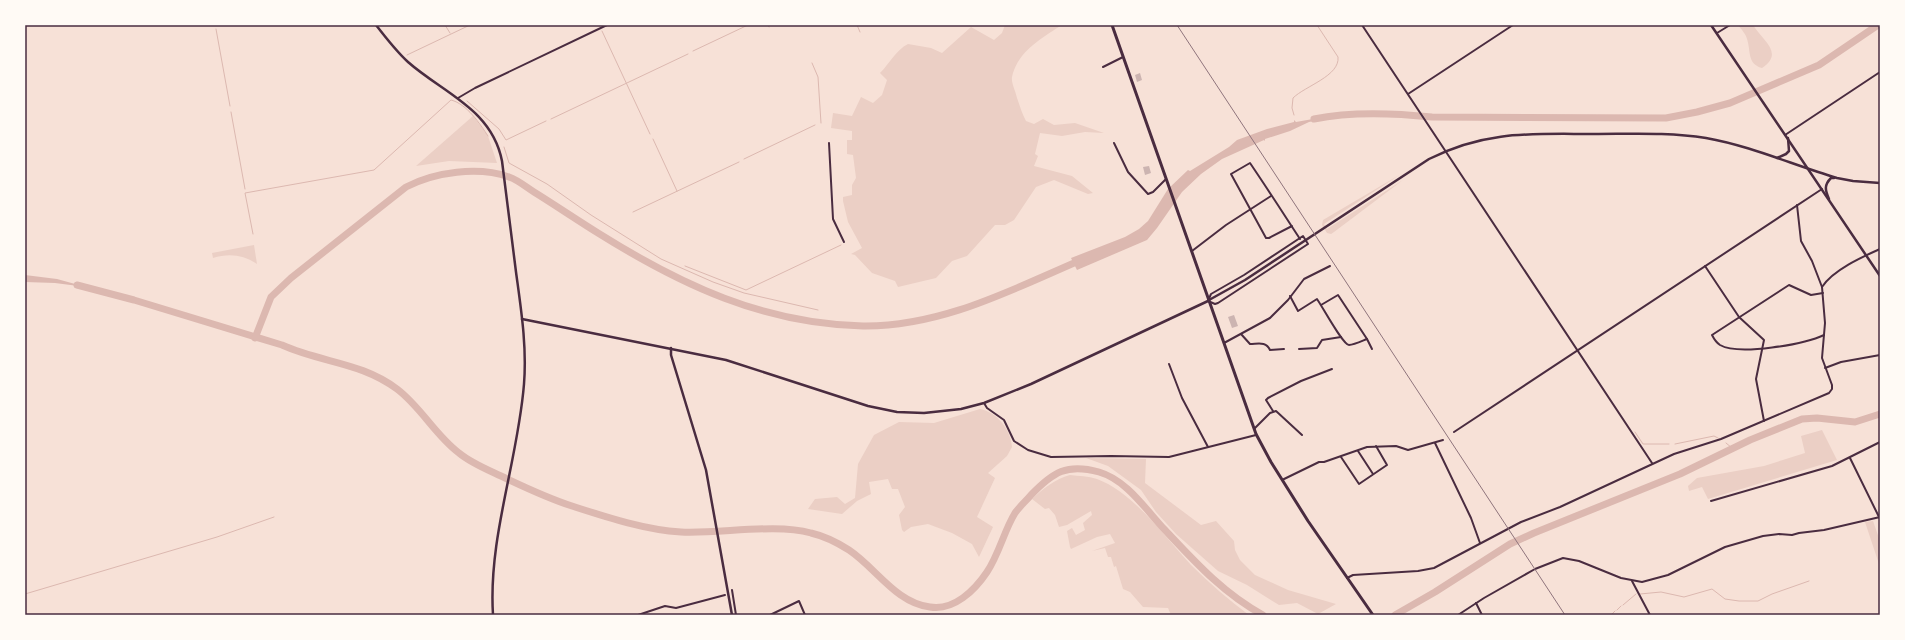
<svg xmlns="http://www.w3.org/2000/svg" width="1905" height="640" font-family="Raleway,sans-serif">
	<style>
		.green { fill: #ebcfc5 }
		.water { fill: #dcb8b0 }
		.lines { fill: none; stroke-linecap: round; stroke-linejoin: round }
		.stream { stroke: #dcb8b0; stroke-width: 1 }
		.river { stroke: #dcb8b0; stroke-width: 7 }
		.building { fill: #ccb4b1 }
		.minor { stroke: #4a2c40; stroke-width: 2 }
		.tertiary { stroke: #4a2c40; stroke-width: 2.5 }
		.secondary { stroke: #4a2c40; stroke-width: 2.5 }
		.primary { stroke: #4a2c40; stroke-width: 3 }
		.rail { stroke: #8f747c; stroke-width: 1 }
		.neatline { fill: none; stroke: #4a2c40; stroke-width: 1.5 }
	</style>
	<rect width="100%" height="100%" fill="#f7e1d7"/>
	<g class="green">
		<path d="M1005 25H1062C1043 37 1017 52 1012 77 1011 83 1016 92 1017 98 1020 106 1022 114 1026 121L1034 124 1043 119 1054 125 1075 123 1104 133 1085 132 1062 136 1040 133 1035 154 1038 156 1034 166 1072 176 1093 193 1088 194 1054 180 1036 187 1014 220 1005 225H995L967 256 952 261 936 278 898 287 895 281 872 273 855 255 851 254 862 248 848 222 843 201V197L852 195V185L856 178 853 155 847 154V140H852V131L831 128 833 113 852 116 861 97 873 103 882 95 887 80 880 73C890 63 896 50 908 44L931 48 942 53 971 27 994 40 1002 33Z"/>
		<path d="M1738 25H1753C1762 40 1785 53 1762 68 1747 64 1751 51 1747 39 1746 34 1741 29 1738 25Z"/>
		<polygon points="473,116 488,136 497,163 449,161 416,166"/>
		<polygon points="1401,174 1324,224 1327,229 1403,180 1334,232 1331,234 1327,233 1322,225 1323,220"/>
		<path d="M254 245 257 264C244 255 229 253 213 258L212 253Z"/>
		<path d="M980 409C997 412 1011 430 1012 447L1007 456 988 473 995 478 977 517 993 527 979 557 972 544 952 533 928 524 911 527 904 532 902 530 899 515 905 507 898 489H892L888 479 869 482 871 494 857 501 842 514 808 509 815 499 837 497 845 504 855 498 858 464 874 435 899 422 934 423Z"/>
		<polygon points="1822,430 1837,460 1708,499 1702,487 1689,491 1688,486 1697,478 1764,466 1805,453 1801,436"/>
		<polygon points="1086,458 1146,459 1145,483 1201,525 1216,521 1234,541 1235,550 1240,560 1255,575 1288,590 1336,604 1318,614 1297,603 1279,605 1247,585 1218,571 1176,534 1156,512 1141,490 1108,466"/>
		<path d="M1070 475C1079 476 1088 476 1097 479 1133 492 1165 537 1191 565 1209 583 1229 600 1249 615H1171L1168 608 1143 607 1130 592 1123 589 1116 566 1114 567 1111 557H1108L1105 548 1092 551 1115 543 1110 534 1097 537 1071 549 1070 547 1067 531 1072 528 1076 535 1085 530 1083 523 1092 515 1091 511 1067 525 1059 527 1055 515 1049 508 1045 509 1032 499C1043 489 1055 479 1070 475Z"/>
		<polygon points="1873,521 1880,541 1880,567 1865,522"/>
	</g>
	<g class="water">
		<polygon points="1324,117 1324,119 1309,122 1290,131 1265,139 1265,141 1264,140 1222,159 1201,174 1182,192 1157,228 1147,240 1077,270 1071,258 1125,237 1139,229 1148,221 1168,189 1188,170 1190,171 1229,147 1237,140 1267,129 1294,122 1294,120 1296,122"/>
		<polygon points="25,275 57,279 86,287 55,283 25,282"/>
	</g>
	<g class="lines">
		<g class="stream">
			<polyline points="445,25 450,33"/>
			<polyline points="599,25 599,26"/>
			<polyline points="768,25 769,27"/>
			<polyline points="857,25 860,32"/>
			<polyline points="216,29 230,106"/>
			<polyline points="602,31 650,134"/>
			<polyline points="693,51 748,25"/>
			<polyline points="407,55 470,25"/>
			<polyline points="812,63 818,77 821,123"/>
			<polyline points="467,101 499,129 506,140 546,121"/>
			<polyline points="231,112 245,189"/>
			<path d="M1294 115 1292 108 1293 98C1305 86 1340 76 1338 57L1317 25"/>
			<polyline points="551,119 688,54"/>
			<polyline points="653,139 677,191"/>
			<polyline points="504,147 509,163 547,184 591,215 661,259 713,282 744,293 818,310"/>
			<polyline points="744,159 815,125"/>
			<polyline points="633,212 739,162"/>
			<path d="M253 234 245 193 374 170 451 100C467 104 480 124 488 136"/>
			<polyline points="685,266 746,290 841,245"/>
			<polyline points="1635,432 1643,444 1669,444"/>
			<polyline points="1726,443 1732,448"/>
			<polyline points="1675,444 1714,436 1718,438"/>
			<polyline points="25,594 217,537 274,517"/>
			<polyline points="1640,594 1661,592 1684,597 1712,589 1725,599 1739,601 1758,601 1772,594 1809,581"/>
			<polyline points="1623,605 1636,594"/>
			<polyline points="1617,610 1621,606"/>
			<polyline points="1611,615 1615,611"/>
		</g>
		<g class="river">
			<path d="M1314 119C1352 111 1394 113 1432 117L1666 118 1697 112 1730 103 1819 65 1878 25"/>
			<path d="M77 285 134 300 282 345C322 363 361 362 397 389 421 407 435 435 459 453 471 463 486 469 501 476 524 487 547 498 572 506 606 517 645 530 681 532 720 534 775 523 811 533 824 536 838 543 849 550 876 568 896 603 930 607 954 611 975 590 987 572 999 554 1004 531 1015 513 1020 506 1026 501 1031 495 1053 472 1067 463 1099 472 1127 480 1146 510 1165 530 1195 562 1224 594 1263 615"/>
			<path d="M255 338 271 297 291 278 406 187C435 172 478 166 509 177 518 180 526 187 534 192 555 205 577 220 598 233 681 285 764 324 863 326 941 327 1011 290 1081 260"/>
			<polyline points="1395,615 1435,592 1510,544 1534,533 1680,474 1750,440 1802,419 1817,418 1855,422 1880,414"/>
		</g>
	</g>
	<g class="building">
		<polygon points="1140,73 1142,80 1137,82 1135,75"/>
		<polygon points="1149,166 1151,173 1145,175 1143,167"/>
		<polygon points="1234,315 1238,326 1232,328 1228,317"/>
	</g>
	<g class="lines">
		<g class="minor">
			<polyline points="1362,25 1652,463"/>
			<polyline points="1717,33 1730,25"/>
			<polyline points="1103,67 1123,57"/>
			<polyline points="1408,94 1513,25"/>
			<polyline points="458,98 475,88 607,25"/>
			<polyline points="1785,135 1880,72"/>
			<polyline points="829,143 833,219 844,242"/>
			<polyline points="1114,143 1128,172 1148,194 1153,192 1166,179"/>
			<path d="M1292 226 1269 238H1266L1231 174 1250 163C1267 188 1283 213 1300 239"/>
			<polygon points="1303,236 1308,244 1218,303 1215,304 1208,301 1211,294 1244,275"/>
			<polyline points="1192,251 1226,225 1271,196"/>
			<polyline points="1705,266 1739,317 1764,340 1756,379 1764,421"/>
			<path d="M1822 287C1833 270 1862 257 1880 249"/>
			<path d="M1823 293 1811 295 1789 285 1712 335C1714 339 1717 343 1720 345 1739 356 1805 344 1824 335"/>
			<path d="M1290 296 1298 311 1317 299C1322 306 1343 345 1349 345 1354 345 1362 341 1367 339L1338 295 1321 305"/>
			<path d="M1241 334 1250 344C1258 344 1266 341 1270 350L1284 349"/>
			<polyline points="1367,339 1372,349"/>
			<polyline points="1224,343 1270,318 1288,300 1304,279 1330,266"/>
			<polyline points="1299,349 1317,348 1322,340 1341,337"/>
			<polyline points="1169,364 1182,398 1208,447"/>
			<polyline points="1825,368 1841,362 1880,355"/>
			<polyline points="984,403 987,408 1004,420 1014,441 1028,450 1051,457 1111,456 1169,457 1256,435"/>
			<polyline points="1273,411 1266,400 1268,398 1301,381 1332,369"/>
			<polyline points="1254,429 1270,413 1276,411 1302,435"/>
			<polyline points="1454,432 1822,189"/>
			<polyline points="1435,443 1471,518 1480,543"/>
			<polyline points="1358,451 1373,474"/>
			<polyline points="1341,457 1359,484 1387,465 1376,446"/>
			<polyline points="1850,458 1880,519"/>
			<polyline points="1282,480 1319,462 1324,462 1367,447 1396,446 1408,450 1443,440"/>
			<polyline points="1711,501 1832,466 1880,442"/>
			<polyline points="1347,578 1353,575 1418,571 1434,568 1521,522 1560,507 1674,454 1721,439 1829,393 1832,389 1832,385 1822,358 1825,323 1822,287 1812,261 1801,241 1797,205"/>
			<polyline points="1632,581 1650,615"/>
			<polyline points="732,590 736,615"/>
			<polyline points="1476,603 1482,615"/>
			<polyline points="638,615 665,606 676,608 725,595"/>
			<polyline points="770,615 799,601 805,615"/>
			<polyline points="1458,615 1484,598 1535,569 1563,558 1579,561 1621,578 1642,582 1668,575 1725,547 1763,536 1779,534 1792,535 1799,533 1824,530 1880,517"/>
		</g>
		<g class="tertiary">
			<polyline points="1711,25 1880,276"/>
			<polyline points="522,319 726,360 868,406 897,412 924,413 961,409 984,403 1031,384 1208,301"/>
			<polyline points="671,348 671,355 706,470 732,615"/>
		</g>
		<g class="secondary">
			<path d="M376 25C386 38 396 51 408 62 443 93 492 109 502 161 507 198 511 235 516 272 521 309 527 346 524 384 518 461 488 537 493 615"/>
			<polyline points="1777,158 1786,154 1789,151 1788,138"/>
			<path d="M1829 199C1825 190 1824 185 1831 178H1834"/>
			<path d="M1209 300 1245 280 1429 159C1486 130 1532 134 1594 134 1632 134 1669 132 1706 138 1751 146 1793 165 1837 178L1853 181 1880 183"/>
		</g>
		<polyline class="primary" points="1112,25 1256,434 1271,462 1308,521 1373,615"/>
		<polyline class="rail" points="1177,25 1565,615"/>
	</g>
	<rect width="1905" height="640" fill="none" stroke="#fffaf5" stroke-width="52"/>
	<rect x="26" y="26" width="1853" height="588" class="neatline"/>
</svg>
